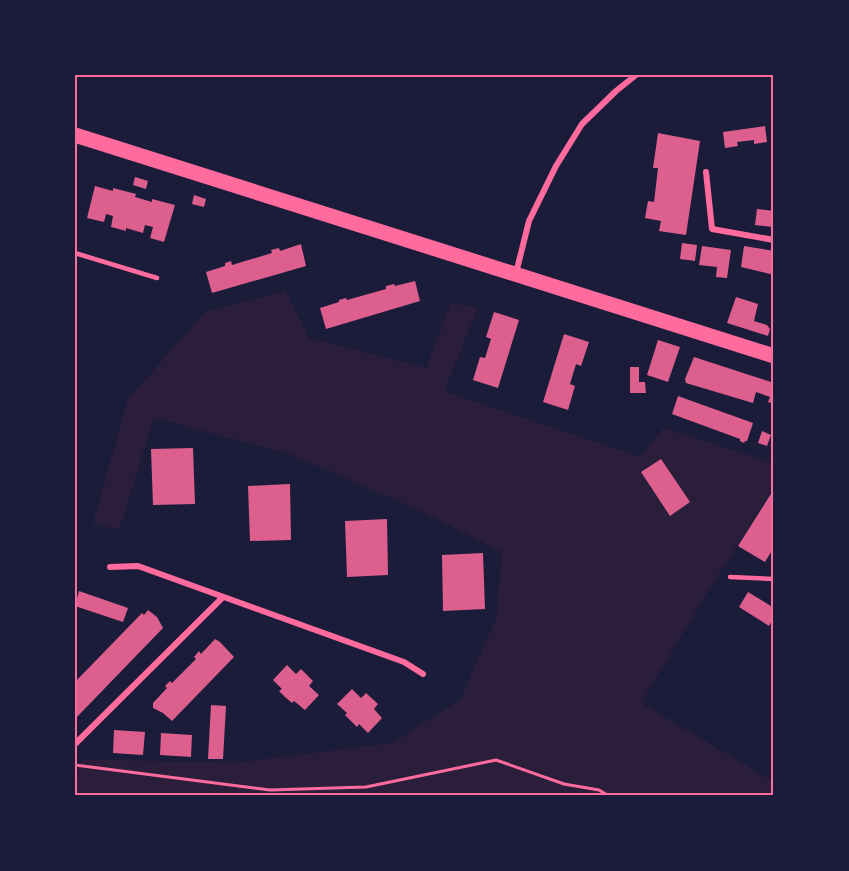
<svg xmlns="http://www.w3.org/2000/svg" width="849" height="871" font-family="'Open Sans',sans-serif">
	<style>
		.green { fill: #2a1e3b }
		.building { fill: #dd5f8e }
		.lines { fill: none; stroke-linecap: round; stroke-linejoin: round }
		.path { stroke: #ff6b9d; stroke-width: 3 }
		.service { stroke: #ff6b9d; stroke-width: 4.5 }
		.minor { stroke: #ff6b9d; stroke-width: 6 }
		.primary { stroke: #ff6b9d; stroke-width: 15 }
		.neatline { fill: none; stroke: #ff6b9d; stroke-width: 2 }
	</style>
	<rect width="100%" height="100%" fill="#1b1b3a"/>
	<polygon class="green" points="285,291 309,338 426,368 451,303 478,308 444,391 641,457 663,428 774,463 774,482 769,495 709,590 641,703 774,782 774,796 75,796 75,774 83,759 234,763 392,743 460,700 496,619 502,552 425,513 290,454 154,418 119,530 93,523 128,399 205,312"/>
	<g class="building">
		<polygon points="765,126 767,142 754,144 754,140 737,142 738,146 725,148 723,132"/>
		<polygon points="658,133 700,141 686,235 659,231 661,221 645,218 648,201 654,202 658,168 653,168"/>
		<polygon points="135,177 148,181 146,189 133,185"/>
		<polygon points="95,186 113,191 113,188 136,194 135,197 152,202 152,199 175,205 164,242 150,238 153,227 145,225 143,233 126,228 126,231 111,227 113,216 106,214 104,222 87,218"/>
		<polygon points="194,195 206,199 204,207 192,204"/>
		<polygon points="757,209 774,211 774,227 755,225"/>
		<polygon points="682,243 697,245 695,261 680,259"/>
		<polygon points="301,244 306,266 212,293 206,272 225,266 225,263 231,261 232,265 272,253 271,250 279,248 280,251"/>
		<polygon points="702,246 731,250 727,278 716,277 717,267 699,265"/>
		<polygon points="744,246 774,251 774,275 741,267"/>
		<polygon points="415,281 420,301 326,329 320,308 339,302 339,300 346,298 347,300 386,289 386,286 394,284 395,286"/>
		<polygon points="736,297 758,304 754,321 767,325 770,329 768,336 727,323"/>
		<polygon points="494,312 519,320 498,388 473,380 480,357 485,358 491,339 486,337"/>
		<polygon points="564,334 589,342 581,366 576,364 570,384 575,386 568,410 543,402"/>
		<polygon points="658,340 680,347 668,382 647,375"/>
		<polygon points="694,357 774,383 774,404 768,402 770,397 756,392 753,403 686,383 685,379"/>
		<polygon points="630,367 639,367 639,382 645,382 646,393 630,393"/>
		<polygon points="678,396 753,423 747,441 745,441 744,443 740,441 740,439 672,414"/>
		<polygon points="762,431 771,435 767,446 758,443"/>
		<polygon points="193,448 195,504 153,505 151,449"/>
		<polygon points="661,459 690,502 670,516 641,472"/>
		<polygon points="290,484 291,540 250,541 248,486"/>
		<polygon points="774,489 774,547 765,562 738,546"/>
		<polygon points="387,519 388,575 347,577 345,521"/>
		<polygon points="483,553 485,609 443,611 442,555"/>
		<polygon points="79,591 128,608 123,622 75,606"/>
		<polygon points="748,592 774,608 774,617 769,626 739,607"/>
		<polygon points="148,610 157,617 163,628 75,719 75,682 142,613 144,615"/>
		<polygon points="215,639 220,642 234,657 172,721 163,713 153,708 153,703 167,688 165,686 170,681 172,683 196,659 194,657 199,651 201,654"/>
		<polygon points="287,665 296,674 301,669 313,681 309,686 319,695 305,710 294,701 292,703 285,697 279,691 282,689 273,680"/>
		<polygon points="352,689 361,698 366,693 378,704 374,709 382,718 368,733 359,724 357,727 345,715 347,713 337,704"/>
		<polygon points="211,705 226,706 223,759 208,759"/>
		<polygon points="114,730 145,732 143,755 113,753"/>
		<polygon points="161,733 192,735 191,757 160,755"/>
	</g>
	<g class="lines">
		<polyline class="path" points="75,765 270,790 366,787 496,760 564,784 599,790 609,796"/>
		<g class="service">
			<polyline points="75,253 157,278"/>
			<polyline points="730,577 774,579"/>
		</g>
		<g class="minor">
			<polyline points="706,172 712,229 774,240"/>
			<polyline points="516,273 529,221 556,166 582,124 616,91 636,75"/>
			<polyline points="110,567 138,566 404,662 423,674"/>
			<polyline points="75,744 222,598"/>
		</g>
		<polyline class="primary" points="75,135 774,356"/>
	</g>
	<rect width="849" height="871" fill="none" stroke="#1b1b3a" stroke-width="153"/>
	<rect x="76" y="76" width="696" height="718" class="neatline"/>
</svg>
